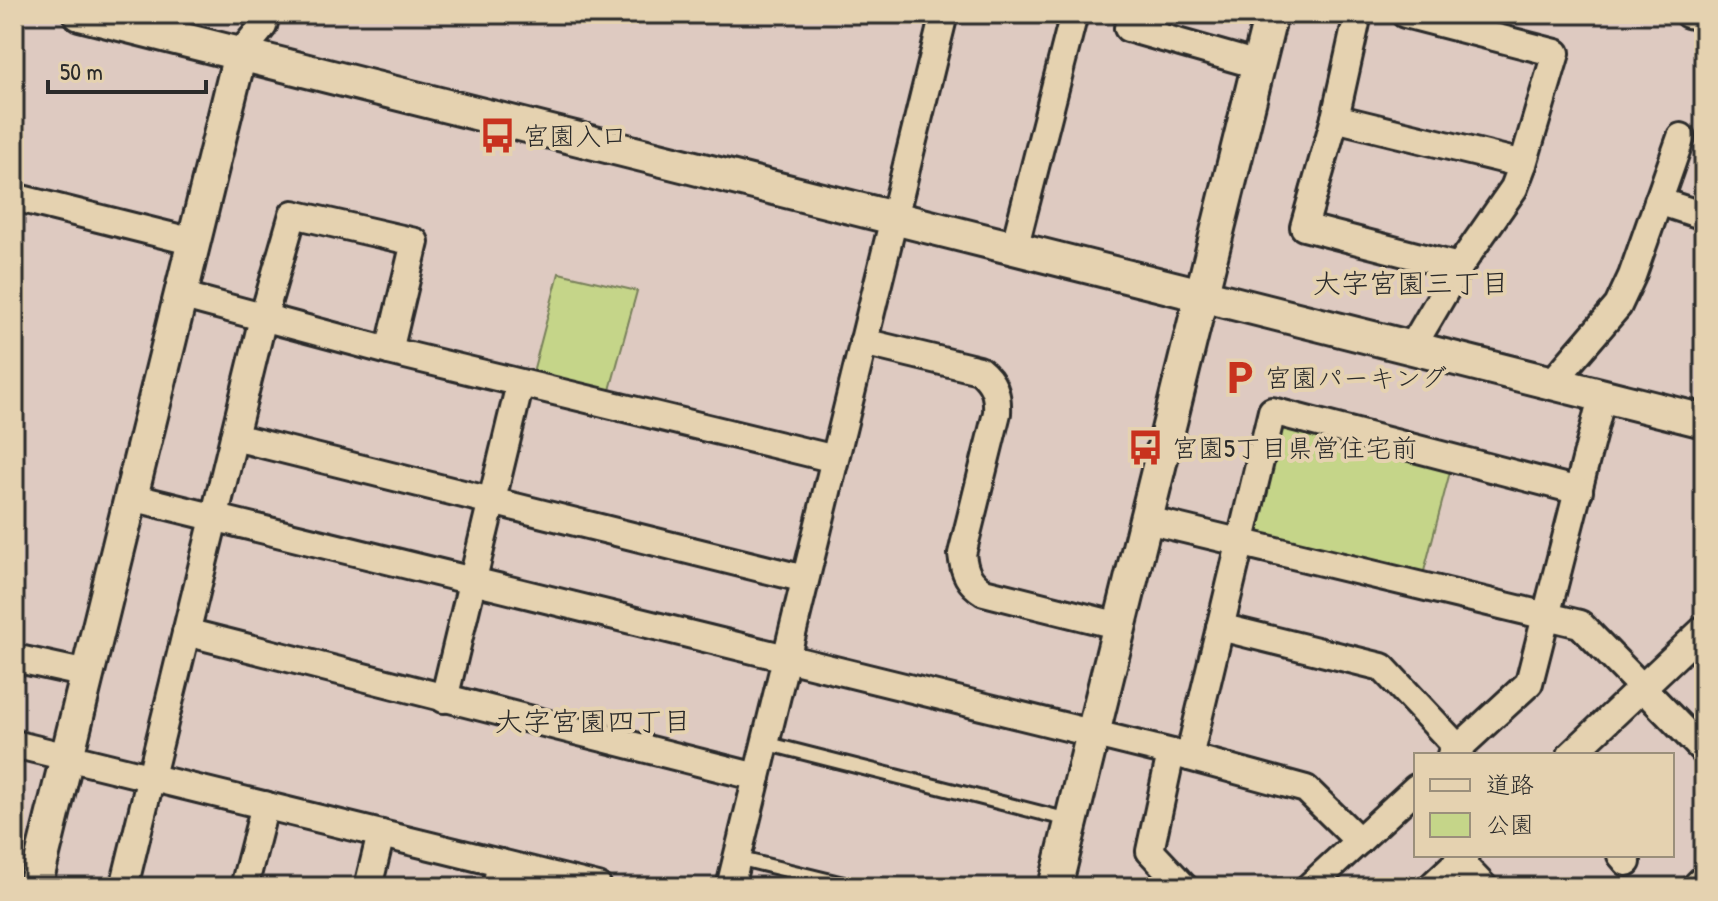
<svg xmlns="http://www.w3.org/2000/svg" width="1718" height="901" font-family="'Patrick Hand','Klee One',sans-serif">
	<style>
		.green { fill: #c5d589; stroke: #78805a; stroke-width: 2 }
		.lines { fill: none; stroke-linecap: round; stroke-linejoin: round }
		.service-casing { stroke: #2b2b2b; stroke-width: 18 }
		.minor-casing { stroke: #2b2b2b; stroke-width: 32 }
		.tertiary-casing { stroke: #2b2b2b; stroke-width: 38 }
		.service { stroke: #e5d2b0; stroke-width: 12 }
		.minor { stroke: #e5d2b0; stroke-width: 26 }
		.tertiary { stroke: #e5d2b0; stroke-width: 32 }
		.labels { text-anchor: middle; stroke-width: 8; stroke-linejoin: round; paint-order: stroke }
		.poi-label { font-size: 26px; fill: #2b2b2b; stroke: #e5d2b0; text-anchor: start }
		.neighbourhood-label { font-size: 28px; fill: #2b2b2b; stroke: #e5d2b0 }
	</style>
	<rect width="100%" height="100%" fill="#decac1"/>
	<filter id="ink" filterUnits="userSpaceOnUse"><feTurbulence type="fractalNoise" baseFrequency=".0125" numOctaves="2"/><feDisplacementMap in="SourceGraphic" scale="16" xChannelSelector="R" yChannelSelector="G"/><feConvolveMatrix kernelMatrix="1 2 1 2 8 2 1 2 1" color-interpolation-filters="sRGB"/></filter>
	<g filter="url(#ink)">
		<g class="green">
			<polygon points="559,273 637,291 610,390 533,372"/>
			<polygon points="1287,426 1451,468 1423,575 1261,535 1254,523 1278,431"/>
		</g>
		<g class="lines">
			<defs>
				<g id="service">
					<polyline points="765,743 1069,820"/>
					<polyline points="737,858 856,887"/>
				</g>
				<g id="minor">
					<polyline points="1358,14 1335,118 1304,227 1459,267"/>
					<polyline points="1405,14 1556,53 1523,164 1514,188 1459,267 1411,349"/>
					<polyline points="1688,14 1704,18"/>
					<polyline points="1128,28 1258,65"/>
					<polyline points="240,54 263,26 266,14"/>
					<polyline points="1335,118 1523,164"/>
					<polyline points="14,197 194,242"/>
					<polyline points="1658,201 1704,216"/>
					<polyline points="1014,249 1074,14"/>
					<polyline points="180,295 389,351 835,459"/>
					<path d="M863 342 979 370C994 382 998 394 997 413L962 554C964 572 969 583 984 592L1120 626"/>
					<polyline points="1551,384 1618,306 1632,276 1681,137"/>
					<polyline points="234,437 805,579"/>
					<polyline points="131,497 1189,757 1306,789 1359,841"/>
					<polyline points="1147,520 1580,624 1704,751"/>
					<polyline points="1220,627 1382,667 1458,748"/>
					<polyline points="186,632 757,777"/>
					<polyline points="14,658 87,674"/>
					<polyline points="444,699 520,384"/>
					<polyline points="14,744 598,887"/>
					<polyline points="1171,753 1150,851 1184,887"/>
					<polyline points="1451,755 1529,683 1602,397"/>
					<polyline points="1571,755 1704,629"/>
					<polyline points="1189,757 1272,411 1579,491"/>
					<polyline points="1621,855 1627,862"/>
					<polyline points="1459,861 1484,887"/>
					<polyline points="124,887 263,318 293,214 415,242 389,351"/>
					<polyline points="244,887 265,805"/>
					<polyline points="368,887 381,834"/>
					<polyline points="496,887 501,863"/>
					<polyline points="730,887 944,14"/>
					<polyline points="1309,887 1416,788"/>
					<polyline points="1431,887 1465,855"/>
					<polyline points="1695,887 1704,878"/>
				</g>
				<g id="tertiary">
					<polyline points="80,14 1704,421"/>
					<polyline points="35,887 240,54"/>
					<polyline points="1055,887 1271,14"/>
				</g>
			</defs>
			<use href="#service" class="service-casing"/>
			<use href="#minor" class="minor-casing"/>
			<use href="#tertiary" class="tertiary-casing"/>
			<use href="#service" class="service"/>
			<use href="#minor" class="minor"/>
			<use href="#tertiary" class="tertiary"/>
		</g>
	</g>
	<defs>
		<symbol id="bus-bare" viewBox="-9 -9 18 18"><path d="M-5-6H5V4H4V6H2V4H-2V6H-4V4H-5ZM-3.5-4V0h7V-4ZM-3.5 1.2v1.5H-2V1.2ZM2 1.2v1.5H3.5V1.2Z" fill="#c8321e" stroke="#e5d2b0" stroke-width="2.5" paint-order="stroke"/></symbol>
		<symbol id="parking-bare" viewBox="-9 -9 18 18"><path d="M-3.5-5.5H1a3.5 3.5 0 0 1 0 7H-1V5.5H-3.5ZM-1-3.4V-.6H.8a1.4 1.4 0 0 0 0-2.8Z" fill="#c8321e" stroke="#e5d2b0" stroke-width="2.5" paint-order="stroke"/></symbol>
	</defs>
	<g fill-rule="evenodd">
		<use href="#bus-bare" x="472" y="110" width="51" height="51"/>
		<use href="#parking-bare" x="1214" y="352" width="51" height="51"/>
		<use href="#bus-bare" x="1120" y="422" width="51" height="51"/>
	</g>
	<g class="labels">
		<g class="poi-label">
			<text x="523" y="145">宮園入口</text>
			<text x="1265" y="387">宮園パーキング</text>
			<text x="1172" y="457">宮園5丁目県営住宅前</text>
		</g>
		<g class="neighbourhood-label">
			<text x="1411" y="293">大字宮園三丁目</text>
			<text x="593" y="731">大字宮園四丁目</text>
		</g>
	</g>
	<rect width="1718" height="901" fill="none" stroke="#e5d2b0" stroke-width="48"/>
	<rect x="24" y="24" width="1670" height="853" fill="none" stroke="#2b2b2b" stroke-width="3" filter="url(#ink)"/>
	<rect x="1414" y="753" width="260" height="104" fill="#e5d2b0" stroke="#9b8f7b" stroke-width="2"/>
	<rect x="1430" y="779" width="40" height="12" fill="#e5d2b0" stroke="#9b8f7b" stroke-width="2"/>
	<text x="1486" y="793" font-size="24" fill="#2b2b2b">道路</text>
	<rect x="1430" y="813" width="40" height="24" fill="#c5d589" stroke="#9b8f7b" stroke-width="2"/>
	<text x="1486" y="833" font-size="24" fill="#2b2b2b">公園</text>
	<path d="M48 80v12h158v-12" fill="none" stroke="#2b2b2b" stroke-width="4"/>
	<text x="60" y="80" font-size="24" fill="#2b2b2b" stroke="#e5d2b0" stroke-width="6" paint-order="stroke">50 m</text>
</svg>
